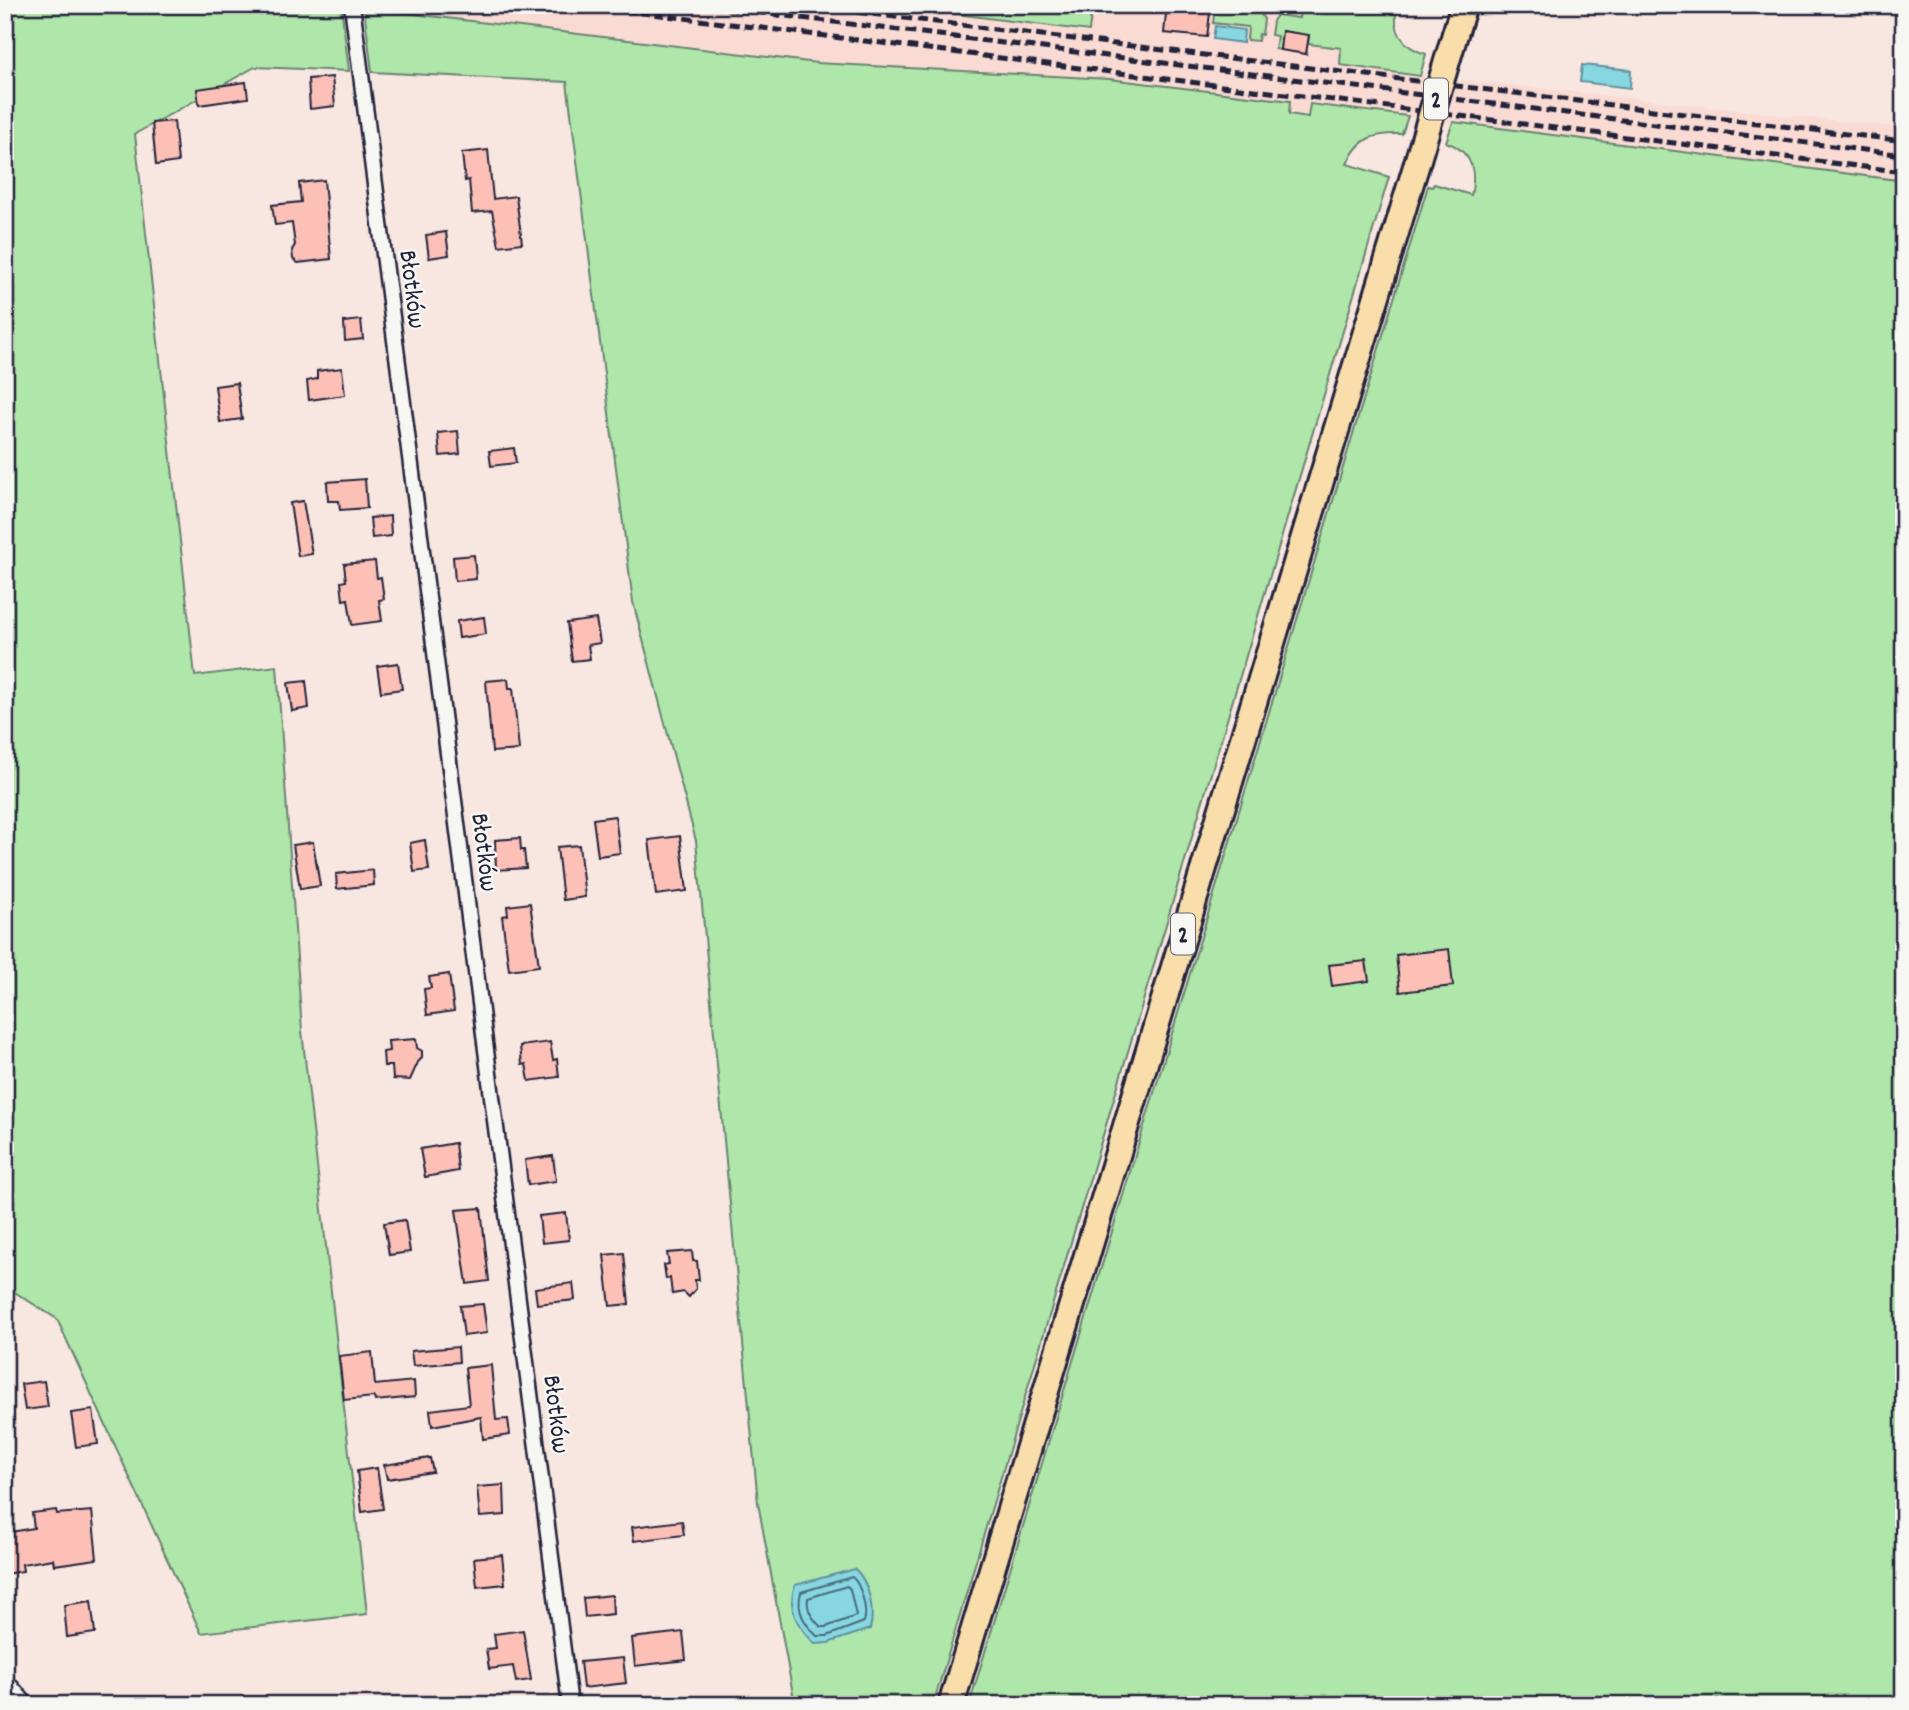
<svg xmlns="http://www.w3.org/2000/svg" width="1909" height="1710" font-family="Dekko,sans-serif">
	<style>
		.built { fill: #f9dbd4 }
		.green { fill: #afe6a9; stroke: #688472; stroke-width: 2 }
		.water { fill: #87d7e1; stroke: #5f8f9f; stroke-width: 2 }
		.lines { fill: none; stroke-linecap: round; stroke-linejoin: round }
		.shore { stroke: #4a6a7d; stroke-width: 2 }
		.building { fill: #fcc0b7; stroke: #22223b; stroke-width: 2 }
		.minor-casing { stroke: #22223b; stroke-width: 19 }
		.tertiary-casing { stroke: #22223b; stroke-width: 23 }
		.trunk-casing { stroke: #22223b; stroke-width: 30 }
		.minor { stroke: #f6f6f2; stroke-width: 14 }
		.tertiary { stroke: #f6f6f2; stroke-width: 18 }
		.trunk { stroke: #f9deab; stroke-width: 24 }
		.rail { stroke: #22223b; stroke-width: 5; stroke-dasharray: 10 5; stroke-linecap: butt }
		.trunk-bridge-casing { stroke: #22223b; stroke-width: 30; stroke-linecap: butt }
		.trunk-bridge { stroke: #f9deab; stroke-width: 24 }
		.labels { text-anchor: middle; stroke-width: 5; stroke-linejoin: round; paint-order: stroke }
		.shield { fill: #f6f6f2; stroke: #626272; stroke-width: 2 }
		.shield-label { font-size: 24px; font-weight: bold; fill: #22223b }
		.street-label { font-size: 26px; fill: #22223b; stroke: #f6f6f2 }
	</style>
	<rect width="100%" height="100%" fill="#f8e6e0"/>
	<filter id="ink" filterUnits="userSpaceOnUse"><feTurbulence type="fractalNoise" baseFrequency=".0143" numOctaves="2"/><feDisplacementMap in="SourceGraphic" scale="14" xChannelSelector="R" yChannelSelector="G"/><feConvolveMatrix kernelMatrix="1 2 1 2 8 2 1 2 1" color-interpolation-filters="sRGB"/></filter>
	<g filter="url(#ink)">
		<polygon class="built" points="343,5 887,5 1089,31 1093,5 1280,5 1357,15 1371,70 1904,128 1904,181 1369,112 1367,127 1230,110 1108,79 817,63"/>
		<g class="green">
			<polygon points="5,5 341,5 349,71 255,67 135,134 195,676 277,666 302,1031 367,1614 201,1633 57,1319 5,1286"/>
			<polygon points="887,5 1013,5 1091,15 1089,31"/>
			<path d="M1280 5H1397C1392 30 1402 47 1426 54L1420 76 1340 65 1341 48 1308 44 1309 36 1283 31 1280 50 1275 49 1277 36 1271 35 1273 21 1277 15 1299 18 1300 8Z"/>
			<polygon points="1215,7 1260,13 1264,19 1262,35 1259,34 1258,41 1247,40 1248,27 1213,23"/>
			<path d="M364 8 817 63 1109 79 1290 101 1289 114 1308 117 1310 104 1408 116 1402 134C1374 133 1359 137 1347 164L1389 177 933 1705H795L758 1503 696 841 633 602 567 82 372 72Z"/>
			<path d="M1453 122 1904 181V1705H969L1428 186 1432 187 1434 184 1471 195C1477 171 1471 151 1446 142Z"/>
		</g>
		<g class="water">
			<polygon points="1215,26 1244,30 1243,43 1213,39"/>
			<polygon points="1582,65 1631,70 1630,88 1580,82"/>
			<path d="M855 1569C869 1582 875 1610 870 1629L828 1643 815 1644C798 1626 786 1610 795 1585Z"/>
		</g>
		<g class="lines">
			<g class="shore">
				<path d="M852 1577C861 1584 868 1611 864 1622L827 1636H817C804 1623 796 1611 801 1592Z"/>
				<path d="M847 1586 850 1589 856 1616 826 1627H821C813 1619 806 1610 808 1598Z"/>
			</g>
		</g>
		<g class="building">
			<polygon points="1167,5 1211,5 1207,37 1164,33"/>
			<polygon points="1282,31 1309,35 1306,54 1280,50"/>
			<polygon points="332,77 335,106 310,109 308,79"/>
			<polygon points="246,82 248,98 199,105 197,89"/>
			<polygon points="174,121 178,162 156,165 152,123"/>
			<polygon points="488,150 493,199 516,196 522,243 499,246 492,211 472,213 469,180 465,181 462,153"/>
			<polygon points="324,180 331,259 298,263 293,259 292,250 295,245 292,223 275,225 272,205 301,202 299,183"/>
			<polygon points="446,232 449,255 429,258 426,235"/>
			<polygon points="361,320 363,339 345,341 344,322"/>
			<polygon points="342,368 345,395 309,400 307,381 317,379 317,371"/>
			<polygon points="237,383 242,419 220,422 215,386"/>
			<polygon points="458,431 460,454 440,456 438,433"/>
			<polygon points="514,448 516,463 491,466 489,451"/>
			<polygon points="365,479 367,508 340,510 339,501 328,501 327,482"/>
			<polygon points="303,501 312,554 298,556 290,503"/>
			<polygon points="390,516 391,536 372,538 370,518"/>
			<polygon points="474,555 476,579 455,581 453,557"/>
			<polygon points="375,561 377,578 381,577 384,599 379,600 382,621 352,625 348,599 343,600 341,582 346,581 344,564"/>
			<polygon points="484,617 486,634 459,638 457,621"/>
			<polygon points="596,619 600,643 588,645 590,659 572,661 567,623"/>
			<polygon points="398,663 402,689 381,692 377,666"/>
			<polygon points="508,679 509,688 513,688 519,750 492,752 486,681"/>
			<polygon points="306,681 309,708 292,711 288,683"/>
			<polygon points="615,816 620,853 598,856 593,819"/>
			<polygon points="680,836 687,891 656,895 649,840"/>
			<polygon points="520,838 521,850 524,850 526,868 496,870 495,840"/>
			<polygon points="425,840 429,870 414,872 410,843"/>
			<polygon points="313,842 320,886 300,889 293,845"/>
			<polygon points="579,845 585,897 563,900 557,847"/>
			<polygon points="373,870 374,885 337,889 336,874"/>
			<polygon points="530,903 539,966 509,970 502,916 508,915 507,906"/>
			<polygon points="1449,949 1453,986 1400,992 1396,955"/>
			<polygon points="1366,961 1369,981 1332,986 1329,965"/>
			<polygon points="449,974 454,1011 427,1015 424,989 431,988 429,977"/>
			<polygon points="416,1039 417,1048 422,1051 422,1058 418,1062 410,1080 393,1079 392,1066 384,1066 383,1052 389,1051 388,1041"/>
			<polygon points="550,1042 553,1060 557,1059 559,1077 529,1081 526,1064 522,1065 520,1046"/>
			<polygon points="455,1143 458,1171 425,1177 420,1149"/>
			<polygon points="553,1156 556,1181 528,1185 525,1160"/>
			<polygon points="481,1208 489,1281 467,1284 456,1210"/>
			<polygon points="566,1213 569,1240 542,1243 539,1216"/>
			<polygon points="405,1220 410,1252 389,1255 384,1223"/>
			<polygon points="692,1251 693,1261 697,1261 699,1280 695,1280 696,1289 689,1297 684,1292 672,1294 670,1278 666,1279 664,1265 669,1264 667,1253"/>
			<polygon points="624,1253 629,1304 610,1306 604,1255"/>
			<polygon points="573,1283 575,1300 537,1304 535,1288"/>
			<polygon points="483,1304 487,1333 464,1336 460,1306"/>
			<polygon points="458,1347 459,1362 413,1366 411,1351"/>
			<polygon points="372,1352 375,1385 414,1381 415,1397 375,1401 374,1397 344,1400 339,1356"/>
			<polygon points="491,1365 496,1420 508,1419 510,1435 483,1439 481,1417 432,1426 430,1410 469,1405 465,1368"/>
			<polygon points="44,1381 48,1407 25,1410 21,1384"/>
			<polygon points="93,1410 98,1444 76,1447 71,1413"/>
			<polygon points="430,1458 433,1472 387,1479 384,1465"/>
			<polygon points="377,1468 383,1509 362,1512 357,1471"/>
			<polygon points="504,1485 505,1515 480,1517 477,1487"/>
			<polygon points="56,1510 57,1514 92,1511 97,1559 54,1565 53,1559 22,1564 23,1571 5,1574 5,1533 34,1528 32,1513"/>
			<polygon points="682,1521 684,1535 634,1541 632,1527"/>
			<polygon points="502,1555 505,1584 477,1587 474,1558"/>
			<polygon points="612,1595 613,1614 585,1617 583,1598"/>
			<polygon points="91,1601 95,1633 67,1637 64,1605"/>
			<polygon points="523,1630 531,1680 516,1682 513,1666 489,1669 486,1649 496,1648 494,1634"/>
			<polygon points="683,1632 686,1660 635,1666 632,1638"/>
			<polygon points="623,1658 626,1683 583,1688 580,1662"/>
		</g>
		<g class="lines">
			<defs>
				<polyline id="minor" points="352,5 570,1705"/>
				<polyline id="tertiary" points="5,1683 24,1705"/>
				<g id="trunk">
					<polyline points="1455,34 1464,5"/>
					<polyline points="951,1705 1417,163"/>
				</g>
			</defs>
			<use href="#minor" class="minor-casing"/>
			<use href="#tertiary" class="tertiary-casing"/>
			<use href="#trunk" class="trunk-casing"/>
			<use href="#minor" class="minor"/>
			<use href="#tertiary" class="tertiary"/>
			<use href="#trunk" class="trunk"/>
			<g class="rail">
				<polyline points="580,5 1904,172"/>
				<polyline points="697,5 1904,155"/>
				<polyline points="798,5 1904,141"/>
			</g>
			<defs>
				<polyline id="trunk-bridge" points="1417,163 1455,34"/>
			</defs>
			<use href="#trunk-bridge" class="trunk-bridge-casing"/>
			<use href="#trunk-bridge" class="trunk-bridge"/>
		</g>
	</g>
	<g class="labels">
		<g class="shield">
			<rect x="1424" y="78.5" width="24" height="41" rx="5"/>
			<rect x="1171" y="913.5" width="24" height="41" rx="5"/>
		</g>
		<g class="shield-label">
			<text x="1436" y="107">2</text>
			<text x="1183" y="942">2</text>
		</g>
		<g class="street-label">
			<text transform="translate(414 289) rotate(83)" y="9">Błotków</text>
			<text transform="translate(486 852) rotate(83)" y="9">Błotków</text>
			<text transform="translate(558 1414) rotate(83)" y="9">Błotków</text>
		</g>
	</g>
	<rect width="1909" height="1710" fill="none" stroke="#f6f6f2" stroke-width="28"/>
	<rect x="14" y="14" width="1881" height="1682" fill="none" stroke="#22223b" stroke-width="2.5" filter="url(#ink)"/>
</svg>
